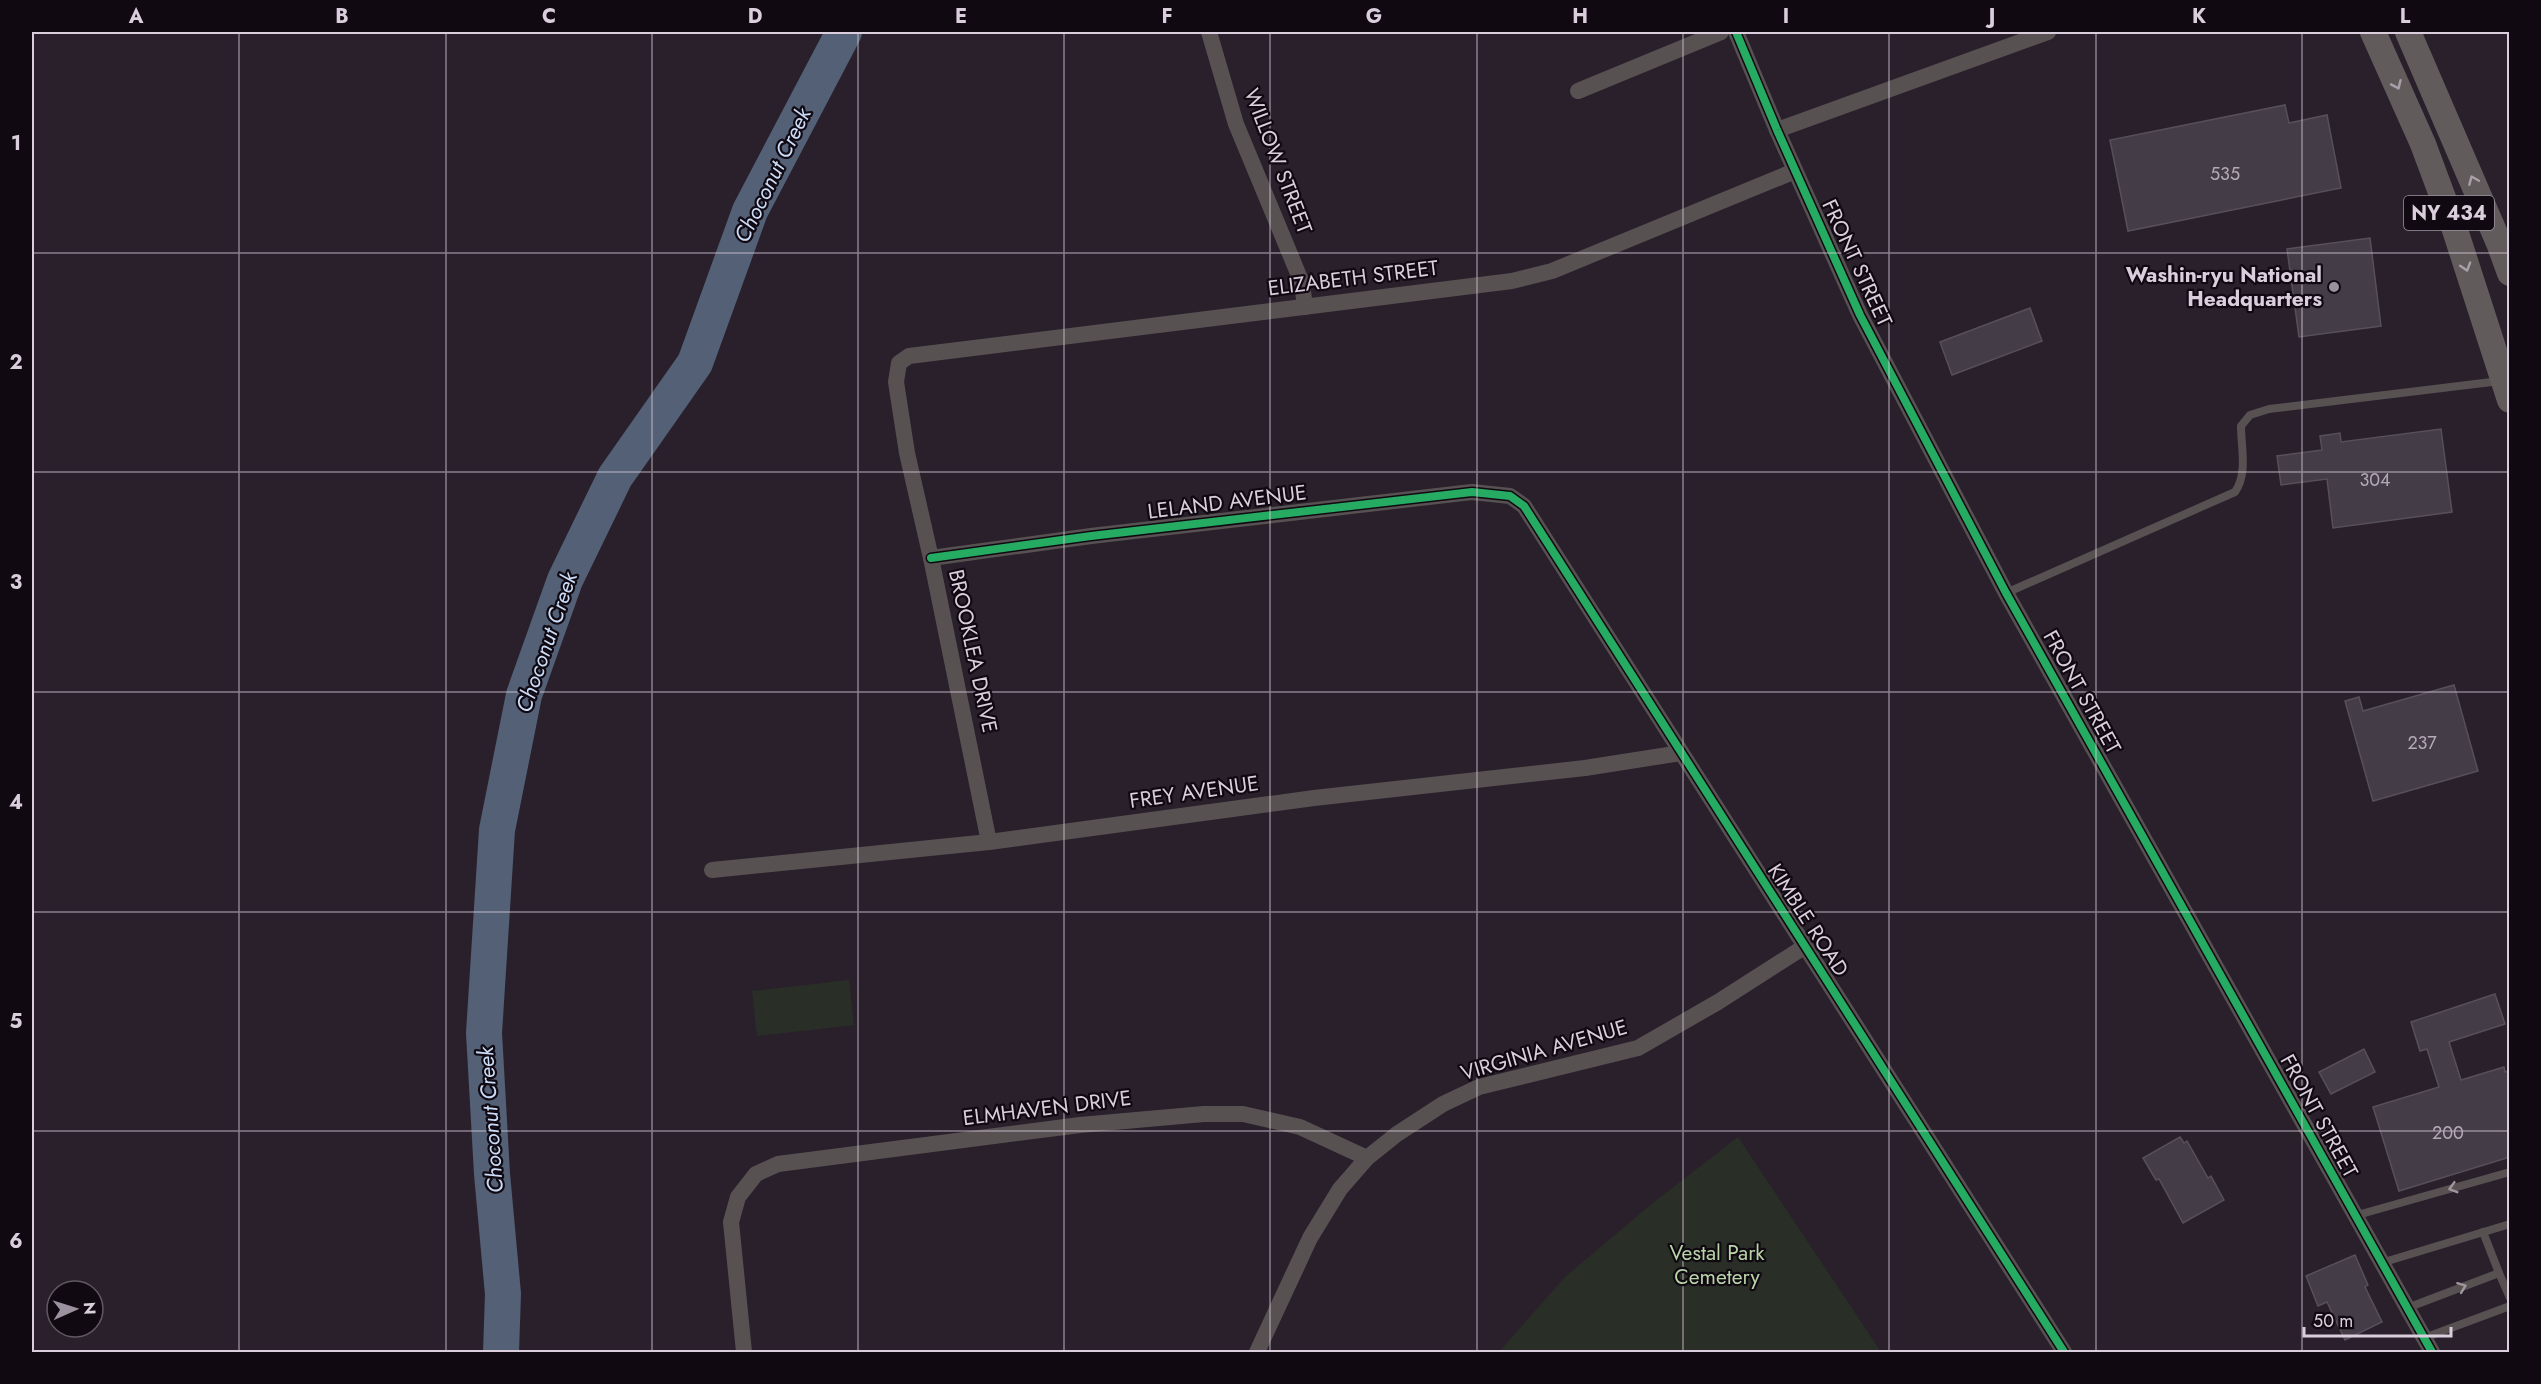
<svg xmlns="http://www.w3.org/2000/svg" width="2541" height="1384" font-family="Jost,sans-serif">
	<style>
		.green { fill: #292f26 }
		.lines { fill: none; stroke-linecap: round; stroke-linejoin: round }
		.river { stroke: #536076; stroke-width: 36 }
		.building { fill: #443c46; stroke: #574f5a; stroke-width: 1.5 }
		.service { stroke: #585152; stroke-width: 8 }
		.minor { stroke: #585152; stroke-width: 16 }
		.primary { stroke: #625b5c; stroke-width: 26 }
		.cycleway-casing { stroke: #100912; stroke-width: 11 }
		.cycleway { stroke: #26ab63; stroke-width: 8 }
		.oneway { stroke: #aaa0a9 }
		.oneway2 { stroke: #a0969e }
		.grid { fill: none; stroke: #dacedd; stroke-width: 1.5; stroke-opacity: 0.55 }
		.poi-dot { fill: #9c919f; stroke: #100912; stroke-width: 2 }
		.labels { text-anchor: middle; stroke-width: 4.5; stroke-linejoin: round; paint-order: stroke }
		.number-label { font-size: 18px; fill: #b4aab7 }
		.shield { fill: #100912; stroke: #9d93a0; stroke-width: 1.5 }
		.shield-label { font-size: 20px; font-weight: bold; fill: #dacedd }
		.street-label { font-size: 21px; fill: #dacedd; stroke: #100912 }
		.poi-label { font-size: 21px; font-weight: bold; fill: #dacedd; stroke: #100912; text-anchor: end }
		.park-label { font-size: 21px; fill: #b7d5a7; stroke: #100912 }
		.water-label { font-size: 22px; font-style: italic; fill: #cadcf7; stroke: #100912 }
		.neatline { fill: none; stroke: #dacedd; stroke-width: 2 }
		.grid-label { font-size: 20px; text-anchor: middle; font-weight: bold; fill: #dacedd }
	</style>
	<rect width="100%" height="100%" fill="#29202c"/>
	<g class="green">
		<polygon points="849,980 854,1025 757,1036 752,991"/>
		<polygon points="1738,1137 1881,1352 1499,1352 1565,1277 1649,1206"/>
	</g>
	<g class="lines">
		<polyline class="river" points="501,1352 503,1294 492,1174 484,1033 497,830 524,695 565,580 615,477 695,363 750,211 844,32"/>
	</g>
	<g class="building">
		<polygon points="2285,105 2289,123 2327,115 2341,188 2128,231 2110,140"/>
		<polygon points="2370,238 2381,326 2299,337 2287,249"/>
		<polygon points="2030,308 2042,341 1952,375 1940,342"/>
		<polygon points="2441,429 2452,512 2333,528 2327,479 2281,485 2277,456 2322,450 2320,436 2340,433 2341,442"/>
		<polygon points="2454,685 2478,771 2373,801 2345,701 2359,697 2363,711"/>
		<polygon points="2495,994 2505,1024 2449,1042 2461,1080 2504,1067 2505,1072 2510,1071 2510,1157 2399,1191 2373,1107 2439,1087 2427,1049 2420,1051 2411,1022"/>
		<polygon points="2364,1049 2375,1072 2331,1094 2319,1072"/>
		<polygon points="2180,1137 2184,1143 2187,1141 2208,1178 2211,1176 2224,1200 2183,1223 2159,1179 2156,1180 2143,1158"/>
		<polygon points="2355,1255 2368,1285 2365,1287 2382,1322 2345,1340 2327,1302 2318,1306 2306,1276"/>
	</g>
	<g class="lines">
		<g class="service">
			<path d="M2006 593 2235 492C2248 473 2241 448 2241 426L2250 415 2269 409 2500 381"/>
			<polyline points="2354,1216 2510,1172"/>
			<polyline points="2381,1263 2510,1224"/>
			<polyline points="2499,1273 2510,1298"/>
			<polyline points="2407,1308 2499,1273 2483,1232"/>
			<polyline points="2424,1338 2510,1306"/>
		</g>
		<g class="minor">
			<polyline points="1209,32 1236,124 1302,283 1305,307"/>
			<polyline points="1736,32 1777,130 1860,315 2006,593 2432,1352"/>
			<polyline points="1578,91 1721,32"/>
			<polyline points="1777,130 2048,32"/>
			<polyline points="931,558 1091,536 1472,492 1510,496 1524,506 2064,1352"/>
			<polyline points="989,842 931,558 907,453 896,382 899,363 909,356 1512,281 1552,271 1795,171"/>
			<polyline points="712,870 989,842 1314,798 1585,768 1681,753"/>
			<polyline points="744,1352 731,1222 738,1197 756,1174 778,1164 1080,1125 1204,1114 1243,1114 1300,1127 1367,1158"/>
			<polyline points="1257,1352 1310,1238 1340,1189 1367,1158 1397,1134 1443,1104 1479,1087 1638,1048 1718,1002 1804,947"/>
		</g>
		<g class="primary">
			<polyline points="2373,32 2423,144 2455,230 2510,400"/>
			<polyline points="2408,32 2499,243 2510,273"/>
		</g>
		<defs>
			<g id="cycleway">
				<polyline points="1736,32 1777,130 1860,315 2006,593 2432,1352"/>
				<polyline points="931,558 1091,536 1472,492 1510,496 1524,506 2064,1352"/>
			</g>
		</defs>
		<use href="#cycleway" class="cycleway-casing"/>
		<use href="#cycleway" class="cycleway"/>
	</g>
	<defs><path id="oneway-chevron" d="M-2-3.5L2.5 0L-2 3.5" fill="none" stroke-width="1.6" stroke-linecap="round" stroke-linejoin="round" transform="scale(1.5)"/></defs>
	<g class="oneway">
		<use href="#oneway-chevron" transform="translate(2397 85) rotate(66)"/>
		<use href="#oneway-chevron" transform="translate(2473 180) rotate(-113)"/>
		<use href="#oneway-chevron" transform="translate(2466 267) rotate(73)"/>
	</g>
	<g class="oneway2">
		<use href="#oneway-chevron" transform="translate(2453 1188) rotate(164)"/>
		<use href="#oneway-chevron" transform="translate(2462 1287) rotate(-21)"/>
	</g>
	<path class="grid" d="M239 32V1352M446 32V1352M652 32V1352M858 32V1352M1064 32V1352M1270 32V1352M1477 32V1352M1683 32V1352M1889 32V1352M2096 32V1352M2302 32V1352M32 253H2510M32 472H2510M32 692H2510M32 912H2510M32 1131H2510"/>
	<circle class="poi-dot" cx="2334" cy="287" r="6"/>
	<g class="labels">
		<g class="number-label">
			<text x="2225" y="180">535</text>
			<text x="2375" y="486">304</text>
			<text x="2422" y="749">237</text>
			<text x="2448" y="1139">200</text>
		</g>
		<rect class="shield" x="2404" y="196" width="90" height="34" rx="4.5"/>
		<g class="shield-label">
			<text x="2449" y="220">NY 434</text>
		</g>
		<g class="street-label">
			<text transform="translate(1278 161) rotate(69)" y="7">WILLOW STREET</text>
			<text transform="translate(1857 263) rotate(65)" y="7">FRONT STREET</text>
			<text transform="translate(1353 278) rotate(-7)" y="7">ELIZABETH STREET</text>
			<text transform="translate(1227 502) rotate(-7)" y="7">LELAND AVENUE</text>
			<text transform="translate(973 651) rotate(78)" y="7">BROOKLEA DRIVE</text>
			<text transform="translate(2082 692) rotate(61)" y="7">FRONT STREET</text>
			<text transform="translate(1194 792) rotate(-8)" y="7">FREY AVENUE</text>
			<text transform="translate(1808 920) rotate(57)" y="7">KIMBLE ROAD</text>
			<text transform="translate(1544 1050) rotate(-16)" y="7">VIRGINIA AVENUE</text>
			<text transform="translate(1047 1108) rotate(-7)" y="7">ELMHAVEN DRIVE</text>
			<text transform="translate(2319 1116) rotate(61)" y="7">FRONT STREET</text>
		</g>
		<g class="poi-label">
			<text x="2322" y="282">Washin-ryu National<tspan x="2322" dy="24">Headquarters</tspan></text>
		</g>
		<g class="park-label">
			<text x="1717" y="1260">Vestal Park<tspan x="1717" dy="24">Cemetery</tspan></text>
		</g>
		<g class="water-label">
			<text transform="translate(772 175) rotate(-64)" y="8">Choconut Creek</text>
			<text transform="translate(546 642) rotate(-71)" y="8">Choconut Creek</text>
			<text transform="translate(490 1120) rotate(-94)" y="8">Choconut Creek</text>
		</g>
	</g>
	<rect width="2541" height="1384" fill="none" stroke="#100912" stroke-width="66"/>
	<g transform="translate(75 1309) rotate(87)"><circle r="28" fill="#100912" stroke="#615863" stroke-width="1.5"/>
	<path d="M0-4.5L10 22L0 15L-10 22Z" fill="#9c919f"/>
	<text y="-9" font-size="16" font-weight="bold" text-anchor="middle" fill="#dacedd">N</text>
	</g>
	<path d="M2304 1327v9h147v-9" fill="none" stroke="#dacedd" stroke-width="3"/>
	<text x="2313" y="1327" font-size="18" fill="#dacedd" stroke="#100912" stroke-width="4.5" paint-order="stroke">50 m</text>
	<rect x="33" y="33" width="2475" height="1318" class="neatline"/>
	<g class="grid-label">
		<text x="136" y="23">A</text>
		<text x="342" y="23">B</text>
		<text x="549" y="23">C</text>
		<text x="755" y="23">D</text>
		<text x="961" y="23">E</text>
		<text x="1167" y="23">F</text>
		<text x="1374" y="23">G</text>
		<text x="1580" y="23">H</text>
		<text x="1786" y="23">I</text>
		<text x="1992" y="23">J</text>
		<text x="2199" y="23">K</text>
		<text x="2405" y="23">L</text>
		<text x="16" y="150">1</text>
		<text x="16" y="369">2</text>
		<text x="16" y="589">3</text>
		<text x="16" y="809">4</text>
		<text x="16" y="1028">5</text>
		<text x="16" y="1248">6</text>
	</g>
</svg>
